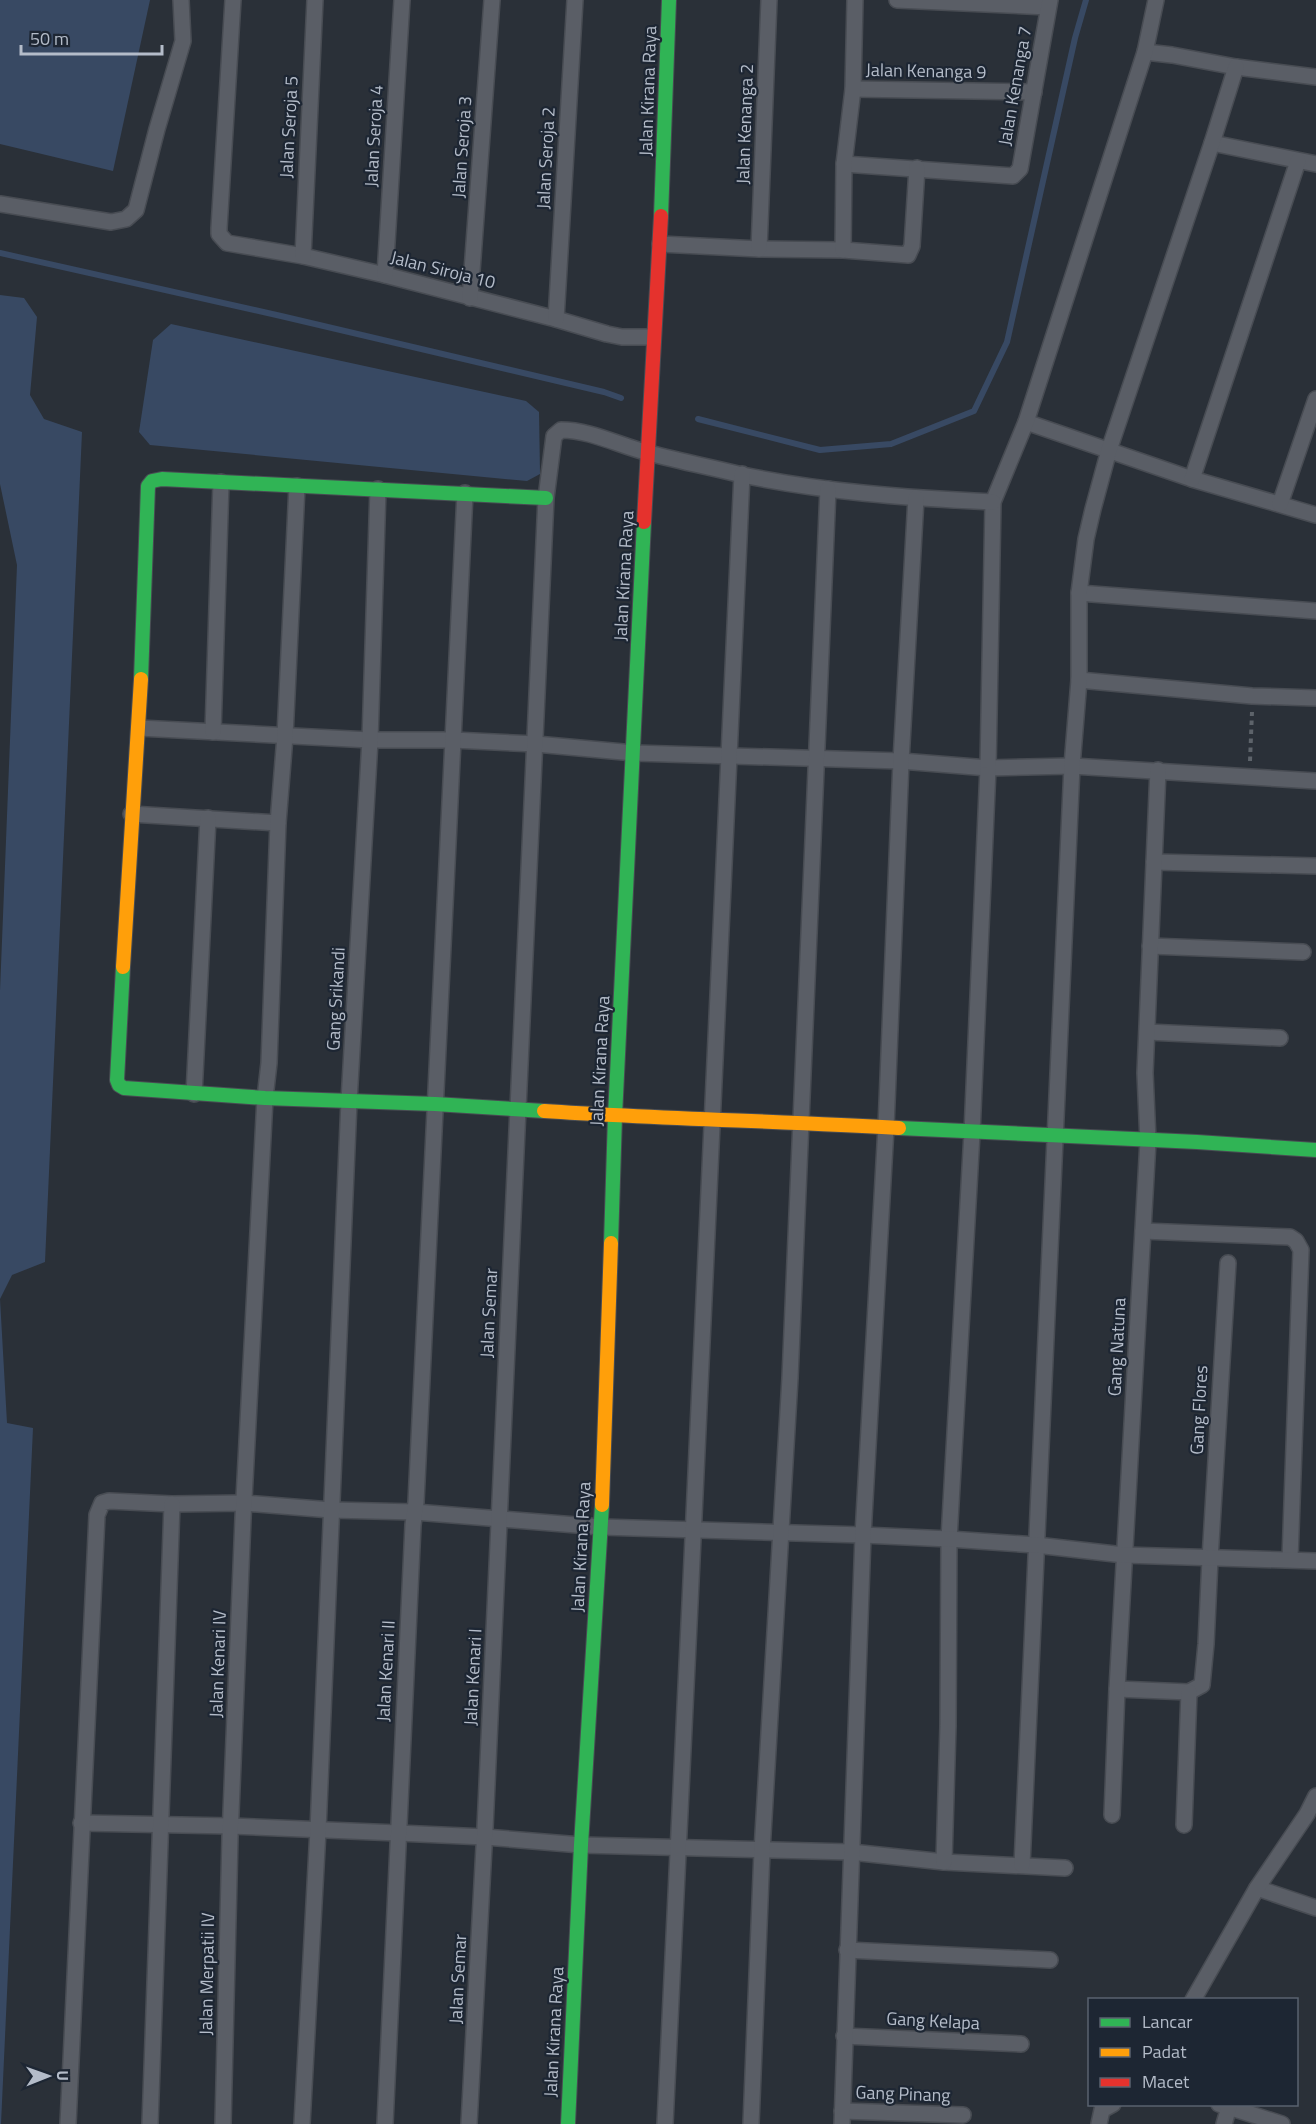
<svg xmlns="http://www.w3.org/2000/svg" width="1316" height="2124" font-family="'Titillium Web',sans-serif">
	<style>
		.water { fill: #384963 }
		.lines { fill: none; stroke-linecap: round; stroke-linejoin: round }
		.stream { stroke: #384963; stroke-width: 6 }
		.street-casing { stroke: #484c53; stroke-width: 18 }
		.fast-casing { stroke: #484c53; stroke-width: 16 }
		.slow-casing { stroke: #484c53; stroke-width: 16 }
		.jam-casing { stroke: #484c53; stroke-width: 16 }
		.path { stroke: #5d636a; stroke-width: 4; stroke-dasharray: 4.5 4.5; stroke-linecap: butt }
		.street { stroke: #5a5e66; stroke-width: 15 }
		.fast { stroke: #30b455; stroke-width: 14 }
		.slow { stroke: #ff9f0a; stroke-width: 14 }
		.jam { stroke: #e5322d; stroke-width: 14 }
		.labels { text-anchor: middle; stroke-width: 4.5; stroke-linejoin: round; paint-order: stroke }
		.street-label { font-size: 18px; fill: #b4bcc9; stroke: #1d2633 }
	</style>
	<rect width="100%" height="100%" fill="#2a3038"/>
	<g class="water">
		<polygon points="0,0 150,0 113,171 0,144"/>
		<polygon points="0,295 24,298 37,317 30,395 44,419 82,432 45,1262 12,1275 0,1299 7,1423 33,1428 1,2124 0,2124 0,991 17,565 0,484"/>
		<polygon points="171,324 526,401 539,412 540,474 527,481 150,445 139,432 153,340"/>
	</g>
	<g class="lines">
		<g class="stream">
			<polyline points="0,253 281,316 604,392 621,398"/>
			<polyline points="698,419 820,450 891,444 974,411 1007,342 1075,38 1086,0"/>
		</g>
		<defs>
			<g id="street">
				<polyline points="233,0 219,228 219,234 227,243 303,256 385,275 556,319 607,334 622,337 653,337"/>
				<polyline points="897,0 1048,7"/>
				<polyline points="1145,52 1172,55 1236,67 1316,77"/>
				<polyline points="853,89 1034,92"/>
				<polyline points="1212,143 1316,164"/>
				<polyline points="844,164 1013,176 1020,169 1050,0"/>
				<polyline points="0,204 111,222 126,219 136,210 157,129 183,41 181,0"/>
				<polyline points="660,244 759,249 843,250 908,255 912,246 917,168"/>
				<polyline points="759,249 769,0"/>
				<polyline points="843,250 844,164 853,89 855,0"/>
				<polyline points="303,256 315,0"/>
				<polyline points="385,275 402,0"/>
				<polyline points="470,298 492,0"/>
				<polyline points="556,319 575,0"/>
				<polyline points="1026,422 1192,479 1316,515"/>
				<polyline points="1192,479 1298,161"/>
				<polyline points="1280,504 1316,399"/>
				<polyline points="1079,593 1316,611"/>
				<polyline points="1079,680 1252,696 1316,698"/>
				<polyline points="139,728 370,740 453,740 536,744 634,753 901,761 988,768 1072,766 1316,781"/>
				<polyline points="213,732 221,482"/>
				<polyline points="131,814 278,823"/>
				<polyline points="1154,862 1316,866"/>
				<polyline points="1150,946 1303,952"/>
				<polyline points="1147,1032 1280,1038"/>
				<polyline points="194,1094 208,818"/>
				<polyline points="1143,1231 1290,1237 1296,1241 1301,1250 1290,1559"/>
				<polyline points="1117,1689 1189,1692 1202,1685 1206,1644 1210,1559 1228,1263"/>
				<polyline points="1112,1815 1117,1689 1148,1141 1145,1073 1158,770"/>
				<polyline points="81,1823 231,1826 398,1833 485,1837 581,1845 851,1852 944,1862 1065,1868"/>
				<polyline points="1184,1825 1189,1692"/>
				<polyline points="944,1862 948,1726 949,1539 972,1133 988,768 993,502 1026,422 1145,52 1156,0"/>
				<polyline points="1022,1865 1072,766 1079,680 1079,593 1086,539 1093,509 1109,450 1212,143 1236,67"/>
				<polyline points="1257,1888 1316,1908"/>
				<polyline points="847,1950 1050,1960"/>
				<polyline points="1193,2000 1257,1888 1307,1814 1316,1796"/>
				<polyline points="844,2036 1021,2044"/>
				<polyline points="1219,2104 1282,2124"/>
				<polyline points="842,2111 963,2115"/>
				<polyline points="68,2124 97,1515 102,1503 109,1501 172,1504 244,1503 331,1510 415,1512 601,1527 863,1535 949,1539 1036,1545 1124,1555 1316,1561"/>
				<polyline points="150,2124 172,1504"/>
				<polyline points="223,2124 230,1837 243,1518 265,1098 269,1063 278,823 285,736 297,486"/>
				<polyline points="302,2124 318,1830 349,1101 370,740 378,489"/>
				<polyline points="385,2124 413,1525 416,1502 465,493"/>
				<path d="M469 2124 485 1828 546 498 554 436 561 430C591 430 620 446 649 453 679 461 709 467 738 474 822 492 908 498 993 502"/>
				<path d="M665 2124C690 1574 721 1025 742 474"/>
				<polyline points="751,2124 762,1851 790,1378 828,489"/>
				<polyline points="842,2124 863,1535 886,1127 901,761 916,498"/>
				<polyline points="1099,2124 1102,2110 1113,2104"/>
				<polyline points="1224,2124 1229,2107"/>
			</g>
			<g id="fast">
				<polyline points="661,216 669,0"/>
				<polyline points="141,679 148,486 152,481 162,479 546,498"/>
				<polyline points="123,967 117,1080 119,1085 124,1088 265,1098 435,1104 544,1111"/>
				<polyline points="899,1128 1197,1142 1316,1150"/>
				<polyline points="611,1243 615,1116 644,522"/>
				<polyline points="568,2124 581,1845 602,1505"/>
			</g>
			<g id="slow">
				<polyline points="123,967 141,679"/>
				<path d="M544 1111C662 1119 780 1121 899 1128"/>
				<polyline points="602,1505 611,1243"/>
			</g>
			<polyline id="jam" points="644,522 661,216"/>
		</defs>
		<use href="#street" class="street-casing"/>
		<use href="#fast" class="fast-casing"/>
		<use href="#slow" class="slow-casing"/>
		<use href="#jam" class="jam-casing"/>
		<polyline class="path" points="1250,761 1252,712"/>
		<use href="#street" class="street"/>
		<use href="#fast" class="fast"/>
		<use href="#slow" class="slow"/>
		<use href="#jam" class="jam"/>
	</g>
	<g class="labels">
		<g class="street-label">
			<text transform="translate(926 71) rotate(1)" y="6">Jalan Kenanga 9</text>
			<text transform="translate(1015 86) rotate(-80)" y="6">Jalan Kenanga 7</text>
			<text transform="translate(648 91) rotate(-88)" y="6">Jalan Kirana Raya</text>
			<text transform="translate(745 124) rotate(-88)" y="6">Jalan Kenanga 2</text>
			<text transform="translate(289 127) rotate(-87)" y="6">Jalan Seroja 5</text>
			<text transform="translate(374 136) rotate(-87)" y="6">Jalan Seroja 4</text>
			<text transform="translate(462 147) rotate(-86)" y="6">Jalan Seroja 3</text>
			<text transform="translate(546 158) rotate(-87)" y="6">Jalan Seroja 2</text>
			<text transform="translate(443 270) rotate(14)" y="6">Jalan Siroja 10</text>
			<text transform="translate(624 576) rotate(-87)" y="6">Jalan Kirana Raya</text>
			<text transform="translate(336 999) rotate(-87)" y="6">Gang Srikandi</text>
			<text transform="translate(600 1061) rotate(-87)" y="6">Jalan Kirana Raya</text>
			<text transform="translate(489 1313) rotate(-87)" y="6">Jalan Semar</text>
			<text transform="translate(1117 1347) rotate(-87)" y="6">Gang Natuna</text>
			<text transform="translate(1199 1410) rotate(-87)" y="6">Gang Flores</text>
			<text transform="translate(581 1547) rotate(-87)" y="6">Jalan Kirana Raya</text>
			<text transform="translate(218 1664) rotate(-88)" y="6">Jalan Kenari IV</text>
			<text transform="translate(386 1671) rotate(-87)" y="6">Jalan Kenari II</text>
			<text transform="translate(473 1677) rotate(-87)" y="6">Jalan Kenari I</text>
			<text transform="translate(207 1974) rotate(-89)" y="6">Jalan Merpatii IV</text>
			<text transform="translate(458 1979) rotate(-87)" y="6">Jalan Semar</text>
			<text transform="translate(933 2021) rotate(3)" y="6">Gang Kelapa</text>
			<text transform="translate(554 2032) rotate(-87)" y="6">Jalan Kirana Raya</text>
			<text transform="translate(903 2094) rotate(2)" y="6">Gang Pinang</text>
		</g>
	</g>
	<rect x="1088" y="1998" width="210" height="108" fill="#1d2633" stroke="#59626f" stroke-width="1.5"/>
	<rect x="1100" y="2018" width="30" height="9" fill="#30b455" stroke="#59626f" stroke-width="1.5"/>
	<text x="1142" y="2028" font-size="18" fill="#b4bcc9">Lancar</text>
	<rect x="1100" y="2048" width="30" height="9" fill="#ff9f0a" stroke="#59626f" stroke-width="1.5"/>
	<text x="1142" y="2058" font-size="18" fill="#b4bcc9">Padat</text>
	<rect x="1100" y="2078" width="30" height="9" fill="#e5322d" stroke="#59626f" stroke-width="1.5"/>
	<text x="1142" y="2088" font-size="18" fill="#b4bcc9">Macet</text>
	<g transform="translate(48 2076) rotate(89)" stroke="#1d2633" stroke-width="4.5" paint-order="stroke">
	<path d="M0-4.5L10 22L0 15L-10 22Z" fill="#b4bcc9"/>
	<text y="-9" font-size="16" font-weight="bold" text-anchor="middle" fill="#b4bcc9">U</text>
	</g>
	<path d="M21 45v9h141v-9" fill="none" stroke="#b4bcc9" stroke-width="3"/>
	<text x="30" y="45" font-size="18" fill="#b4bcc9" stroke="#1d2633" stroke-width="4.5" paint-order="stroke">50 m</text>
</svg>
